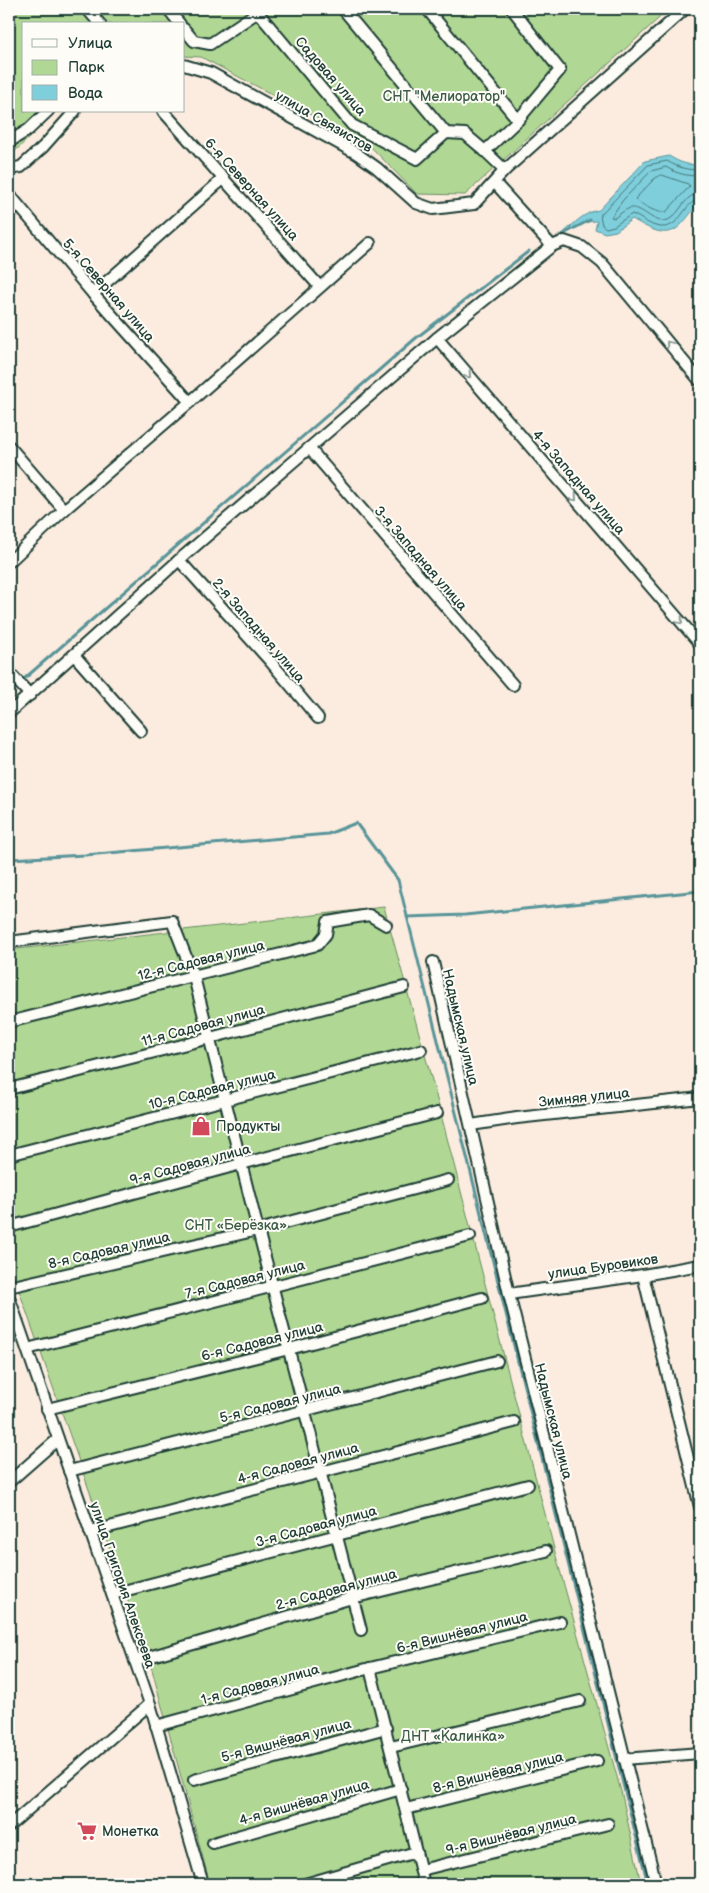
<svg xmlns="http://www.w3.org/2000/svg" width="709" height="1893" font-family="'Balsamiq Sans',sans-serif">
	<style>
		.green { fill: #b0d894; stroke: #688a64 }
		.water { fill: #7fcedc; stroke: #599499 }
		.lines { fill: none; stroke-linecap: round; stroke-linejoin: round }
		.shore { stroke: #457777; stroke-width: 1 }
		.stream { stroke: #599499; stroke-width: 3 }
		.street-casing { stroke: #1f3d34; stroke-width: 14 }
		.street { stroke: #fdfcf7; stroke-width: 10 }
		.oneway { stroke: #8e9c96 }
		.labels { text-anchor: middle; stroke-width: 4; stroke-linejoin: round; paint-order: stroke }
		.street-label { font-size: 14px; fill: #1f3d34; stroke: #fdfcf7 }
		.park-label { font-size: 14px; fill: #3c5c47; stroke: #fdfcf7 }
		.poi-label { font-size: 14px; fill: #1f3d34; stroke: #fdfcf7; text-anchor: start }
	</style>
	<rect width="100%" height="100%" fill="#fcecdf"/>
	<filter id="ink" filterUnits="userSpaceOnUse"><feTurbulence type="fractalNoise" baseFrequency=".02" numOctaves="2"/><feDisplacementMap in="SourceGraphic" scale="10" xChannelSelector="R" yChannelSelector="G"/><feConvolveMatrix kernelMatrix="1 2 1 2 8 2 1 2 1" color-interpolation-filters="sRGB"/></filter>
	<g filter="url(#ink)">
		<g class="green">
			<polygon points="9,9 669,9 465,195 417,194 370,146 201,57 184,56 184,24 24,24 24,111 57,111 9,157"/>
			<polygon points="384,907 433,1084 556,1556 622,1795 641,1884 210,1884 151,1666 9,1262 9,950"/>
		</g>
		<path class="water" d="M669 156C680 163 688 165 700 165V202C693 209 684 224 676 229 662 238 645 226 632 219L616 231 605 233 595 229 597 221C582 221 572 229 560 236 572 226 583 212 599 210L645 161Z"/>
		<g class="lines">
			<g class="shore">
				<path d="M700 170C687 170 679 168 667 161L648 165 600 215 602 225 606 228 614 226 632 214C642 218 651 227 662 227 681 228 684 201 700 199"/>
				<path d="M662 175 688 184 690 186 666 212C657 214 642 205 635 199L655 178Z"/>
				<path d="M700 176C687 176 677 174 666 167L651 171 623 200 611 217 614 218C619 215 625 209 631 208 644 207 653 225 668 220 681 214 684 194 700 193"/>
			</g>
			<g class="stream">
				<polyline points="560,236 590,220"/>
				<polyline points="9,692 416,338 529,251"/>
				<polyline points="9,859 85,855 328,834 356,823 398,880 648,1884"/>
				<polyline points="407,917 465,915 700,891"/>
			</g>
			<defs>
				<g id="street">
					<polyline points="87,9 100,24"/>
					<polyline points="168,9 180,24"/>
					<polyline points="255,9 352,125 417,159 446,133"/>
					<polyline points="343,9 446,133 465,134 485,151"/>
					<polyline points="427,9 518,120 485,151 505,170"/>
					<polyline points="512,9 560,70 518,120"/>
					<polyline points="184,29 194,41 210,44 258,12"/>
					<polyline points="184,65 211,73 356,153 377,168 416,203 433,209 474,204 505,170 685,9"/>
					<polyline points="163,111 319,286"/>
					<polyline points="9,142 28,130 48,111"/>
					<polyline points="9,169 21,167 43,147 75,111"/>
					<polyline points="495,183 552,246"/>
					<polyline points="9,194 93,294 190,402"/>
					<polyline points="93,294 224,178"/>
					<polyline points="437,338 700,644"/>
					<polyline points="9,446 64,510"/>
					<polyline points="309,448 513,685"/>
					<polyline points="179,560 270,661 318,718"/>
					<polyline points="9,562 64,510 190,402 370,243"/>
					<polyline points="74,655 141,731"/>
					<polyline points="9,672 30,695"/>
					<polyline points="9,713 179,560 437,338 552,246 564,241 582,247 602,263 700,381"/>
					<polyline points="9,942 172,921 194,977 258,1230 361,1630"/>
					<polyline points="433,962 509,1294 656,1884"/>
					<polyline points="9,1022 317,945 326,934 328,922 369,915 386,925"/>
					<polyline points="9,1089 210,1038 404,987"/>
					<polyline points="471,1125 517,1118 700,1098"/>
					<polyline points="9,1155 421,1050"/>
					<polyline points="9,1227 241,1164 437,1113"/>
					<polyline points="643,1275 700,1507"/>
					<polyline points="9,1287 258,1230 448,1180"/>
					<polyline points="509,1294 643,1275 700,1265"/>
					<polyline points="9,1297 150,1704 203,1884"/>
					<polyline points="27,1349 470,1236"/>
					<polyline points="47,1409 289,1349 482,1298"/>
					<polyline points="69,1471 497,1361"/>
					<polyline points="9,1482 58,1439"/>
					<polyline points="90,1532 514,1422"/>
					<polyline points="112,1594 528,1485"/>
					<polyline points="135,1661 352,1598 546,1551"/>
					<polyline points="370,1668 424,1884"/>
					<polyline points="156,1726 370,1668 560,1622"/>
					<polyline points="391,1747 580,1701"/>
					<polyline points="624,1759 700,1753"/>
					<polyline points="194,1780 386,1728"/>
					<polyline points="406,1809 597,1761"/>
					<polyline points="9,1826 150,1704"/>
					<polyline points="213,1843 401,1789"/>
					<polyline points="421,1870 608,1824"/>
					<polyline points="305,1884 416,1852"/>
				</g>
			</defs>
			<use href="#street" class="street-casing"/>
			<use href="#street" class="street"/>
		</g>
		<defs><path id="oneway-chevron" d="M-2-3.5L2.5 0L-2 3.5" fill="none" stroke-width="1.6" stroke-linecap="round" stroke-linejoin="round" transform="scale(1.25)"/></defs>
		<g class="oneway">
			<use href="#oneway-chevron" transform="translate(669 344) rotate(-130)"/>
			<use href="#oneway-chevron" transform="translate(468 375) rotate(49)"/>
			<use href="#oneway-chevron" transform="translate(574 498) rotate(49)"/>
			<use href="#oneway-chevron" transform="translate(680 621) rotate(49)"/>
		</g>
	</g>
	<defs>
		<symbol id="shop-bare" viewBox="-9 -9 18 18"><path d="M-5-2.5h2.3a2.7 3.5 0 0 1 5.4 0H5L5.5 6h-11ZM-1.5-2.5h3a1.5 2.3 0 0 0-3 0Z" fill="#d1495b" stroke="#fdfcf7" stroke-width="2.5" paint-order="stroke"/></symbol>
		<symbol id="supermarket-bare" viewBox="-9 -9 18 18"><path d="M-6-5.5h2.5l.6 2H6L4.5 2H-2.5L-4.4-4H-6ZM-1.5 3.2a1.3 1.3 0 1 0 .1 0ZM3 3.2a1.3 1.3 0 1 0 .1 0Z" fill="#d1495b" stroke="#fdfcf7" stroke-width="2.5" paint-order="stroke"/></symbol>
	</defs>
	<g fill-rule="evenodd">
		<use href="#shop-bare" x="187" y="1112" width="28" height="28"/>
		<use href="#supermarket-bare" x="73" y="1817" width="28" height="28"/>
	</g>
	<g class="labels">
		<g class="street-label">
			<text transform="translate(331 76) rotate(49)" y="5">Садовая улица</text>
			<text transform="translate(324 121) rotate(30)" y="5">улица Связистов</text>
			<text transform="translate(252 189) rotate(48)" y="5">6-я Северная улица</text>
			<text transform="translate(109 290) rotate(49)" y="5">5-я Северная улица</text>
			<text transform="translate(579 482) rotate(49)" y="5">4-я Западная улица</text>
			<text transform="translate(421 558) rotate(49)" y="5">3-я Западная улица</text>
			<text transform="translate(259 630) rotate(49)" y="5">2-я Западная улица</text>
			<text transform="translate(201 960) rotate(-14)" y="5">12-я Садовая улица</text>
			<text transform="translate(203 1025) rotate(-15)" y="5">11-я Садовая улица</text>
			<text transform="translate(461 1027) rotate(77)" y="5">Надымская улица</text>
			<text transform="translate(212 1089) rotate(-14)" y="5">10-я Садовая улица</text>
			<text transform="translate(584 1097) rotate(-6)" y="5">Зимняя улица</text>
			<text transform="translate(190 1164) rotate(-15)" y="5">9-я Садовая улица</text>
			<text transform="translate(109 1250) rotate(-13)" y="5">8-я Садовая улица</text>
			<text transform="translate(603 1266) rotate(-8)" y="5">улица Буровиков</text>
			<text transform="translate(245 1279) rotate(-14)" y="5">7-я Садовая улица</text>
			<text transform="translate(262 1341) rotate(-14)" y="5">6-я Садовая улица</text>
			<text transform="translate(280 1403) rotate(-14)" y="5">5-я Садовая улица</text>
			<text transform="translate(554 1421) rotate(76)" y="5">Надымская улица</text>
			<text transform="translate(298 1463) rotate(-15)" y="5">4-я Садовая улица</text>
			<text transform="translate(316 1526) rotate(-15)" y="5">3-я Садовая улица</text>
			<text transform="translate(123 1585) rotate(71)" y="5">улица Григория Алексеева</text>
			<text transform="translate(336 1589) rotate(-15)" y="5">2-я Садовая улица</text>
			<text transform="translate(462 1632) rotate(-14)" y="5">6-я Вишнёвая улица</text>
			<text transform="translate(260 1684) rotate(-15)" y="5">1-я Садовая улица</text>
			<text transform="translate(286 1740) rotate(-15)" y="5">5-я Вишнёвая улица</text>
			<text transform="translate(498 1772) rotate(-14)" y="5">8-я Вишнёвая улица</text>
			<text transform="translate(304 1802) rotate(-16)" y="5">4-я Вишнёвая улица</text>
			<text transform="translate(511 1834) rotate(-14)" y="5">9-я Вишнёвая улица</text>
		</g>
		<g class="park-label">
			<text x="444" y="101">СНТ "Мелиоратор"</text>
			<text x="236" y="1230">СНТ «Берёзка»</text>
			<text x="453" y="1741">ДНТ «Калинка»</text>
		</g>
		<g class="poi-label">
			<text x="216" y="1131">Продукты</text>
			<text x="102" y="1836">Монетка</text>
		</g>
	</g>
	<rect width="709" height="1893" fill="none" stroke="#fdfcf7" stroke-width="30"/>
	<rect x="15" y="15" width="679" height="1863" fill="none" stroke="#1f3d34" stroke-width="2" filter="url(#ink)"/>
	<rect x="22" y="22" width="162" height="90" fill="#fdfcf7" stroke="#a4b0a9"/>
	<rect x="32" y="39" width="25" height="8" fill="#fdfcf7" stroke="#a4b0a9"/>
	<text x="68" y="48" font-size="15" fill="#1f3d34">Улица</text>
	<rect x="32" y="60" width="25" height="15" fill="#b0d894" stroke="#a4b0a9"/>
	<text x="68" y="72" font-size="15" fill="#1f3d34">Парк</text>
	<rect x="32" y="85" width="25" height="15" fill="#7fcedc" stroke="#a4b0a9"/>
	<text x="68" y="98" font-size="15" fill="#1f3d34">Вода</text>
</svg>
